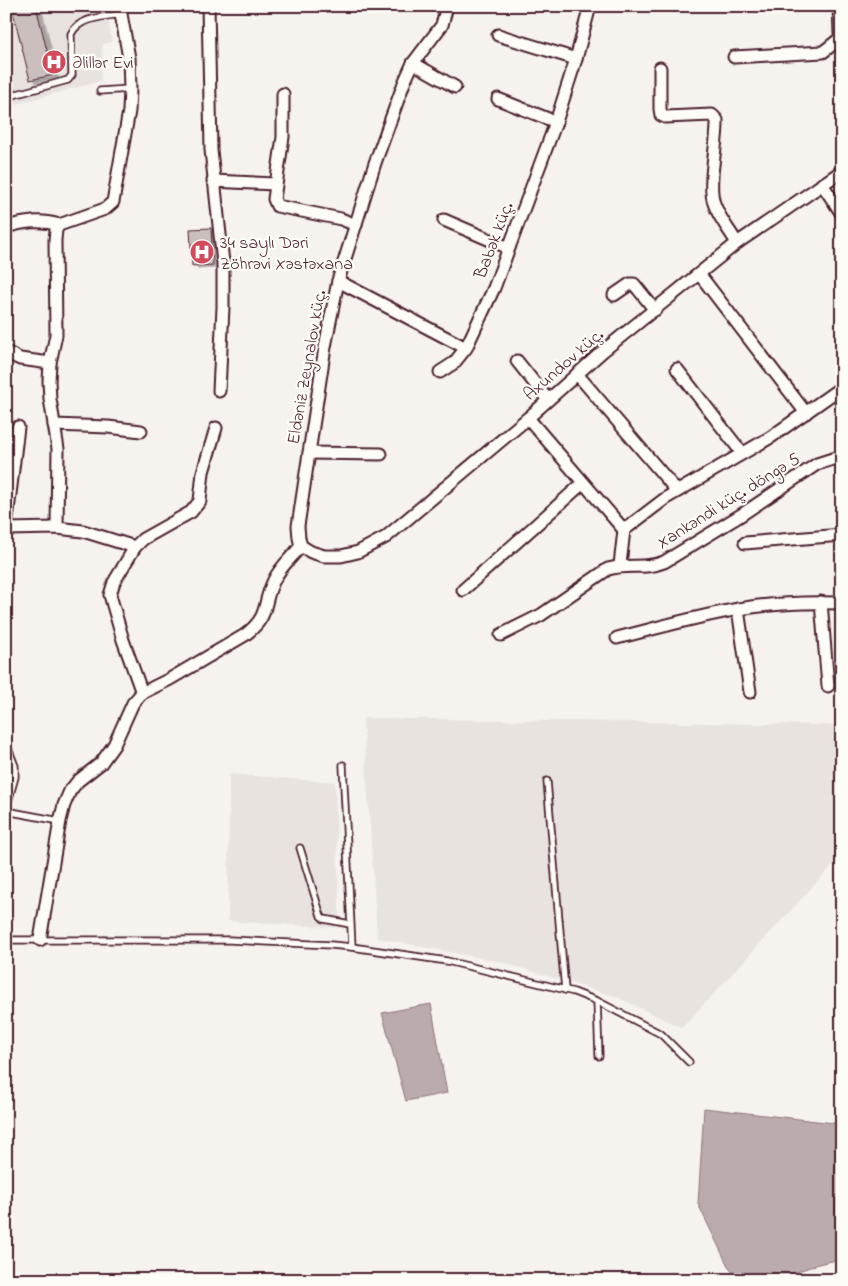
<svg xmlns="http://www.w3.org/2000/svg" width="848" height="1286" font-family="'Indie Flower',sans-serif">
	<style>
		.built { fill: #e9e3e0 }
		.water { fill: #bbabac; stroke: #8e7378 }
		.building { fill: #cbbfbe; stroke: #4a1f2b; filter: url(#shadow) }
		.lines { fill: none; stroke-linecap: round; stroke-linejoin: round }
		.lane-casing { stroke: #4a1f2b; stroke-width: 9 }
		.street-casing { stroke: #4a1f2b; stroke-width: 15 }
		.lane { stroke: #fdfcf7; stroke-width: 5.5 }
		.street { stroke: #fdfcf7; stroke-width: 11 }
		.labels { text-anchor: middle; stroke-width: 4.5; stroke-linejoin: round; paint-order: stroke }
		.poi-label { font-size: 18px; fill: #4a1f2b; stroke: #fdfcf7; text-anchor: start }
		.street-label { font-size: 18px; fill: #4a1f2b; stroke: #fdfcf7 }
	</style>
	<defs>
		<filter id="shadow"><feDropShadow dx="5.5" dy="3" stdDeviation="0" flood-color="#0004"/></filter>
	</defs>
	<rect width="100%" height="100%" fill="#f6f3ef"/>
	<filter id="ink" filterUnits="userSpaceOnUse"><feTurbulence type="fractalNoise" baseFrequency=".02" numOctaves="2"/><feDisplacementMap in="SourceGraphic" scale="10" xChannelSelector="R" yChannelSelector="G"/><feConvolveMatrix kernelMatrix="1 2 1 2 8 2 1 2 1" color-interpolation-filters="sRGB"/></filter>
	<g filter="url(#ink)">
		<g class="built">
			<polygon points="6,6 106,6 112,42 103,44 101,81 6,107"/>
			<polygon points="363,718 842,725 842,855 682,1028 617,997 501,962 377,938"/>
			<polygon points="229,774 335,782 340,928 228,921"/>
		</g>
		<g class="water">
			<polygon points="431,1004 447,1093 406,1101 382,1013"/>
			<polygon points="704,1108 842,1124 842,1259 818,1264 775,1280 739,1280 729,1268 698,1204"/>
		</g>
		<g class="building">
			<polygon points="6,6 36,6 53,75 30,80 12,8 6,9"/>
			<polygon points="211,228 213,265 192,266 190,229"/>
		</g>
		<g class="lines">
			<defs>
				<g id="lane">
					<polyline points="100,91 130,89"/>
					<path d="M6 97 68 80 72 75 71 34C79 17 104 17 121 14"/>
					<polyline points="6,743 15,766 15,777 6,809"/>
					<polyline points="343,765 352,947"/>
					<polyline points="547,781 565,990"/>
					<polyline points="6,811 60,821"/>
					<polyline points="300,848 321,916 324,919 350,924"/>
					<polyline points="6,940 229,940 331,945 352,947 447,961 574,992 597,1001 661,1034 689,1062"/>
					<polyline points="597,1001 599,1056"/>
				</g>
				<g id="street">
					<polyline points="208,6 211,150 223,263 223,307 219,391"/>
					<polyline points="498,35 576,59"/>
					<polyline points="734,57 823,52 842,37 840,33 839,6"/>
					<polyline points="413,63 455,87"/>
					<path d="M660 68V109L661 115 665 117 712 115 717 120C718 144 706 186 715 206 720 219 730 231 737 243"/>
					<polyline points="283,94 283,137 274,199 277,206 341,219 356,225"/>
					<polyline points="498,99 556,122"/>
					<polyline points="213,181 275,184"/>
					<polyline points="822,184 842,214"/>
					<polyline points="444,220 509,248"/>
					<path d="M6 227C24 222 41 219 59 225"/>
					<polyline points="700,275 806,413"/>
					<polyline points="338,281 466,348 494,288 556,122 576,59 590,6"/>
					<polyline points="614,295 630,284 634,284 655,310"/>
					<polyline points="6,352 20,359 50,363"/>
					<polyline points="517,361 548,400"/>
					<polyline points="677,369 742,453"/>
					<polyline points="440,372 454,363 466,348"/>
					<polyline points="577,374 677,491"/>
					<polyline points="528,418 624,530"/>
					<polyline points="54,425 108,427 141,431"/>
					<polyline points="309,453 381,454"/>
					<polyline points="6,528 18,427"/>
					<polyline points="57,528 58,449 50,399 49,381 50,363 56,335 55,240 56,230 59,225 105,209 113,202 129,111 130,89 129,58 121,14 121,6"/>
					<polyline points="6,529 57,528 83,531 135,547"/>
					<polyline points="745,543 842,535"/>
					<polyline points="301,546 311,552 324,556 341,556 358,552 386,537 528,418 603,351 737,243 842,171"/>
					<polyline points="301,546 299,538 298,526 325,347 338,281 375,163 404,83 413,63 442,25 447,6"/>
					<polyline points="620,565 624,530 666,498 771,437 842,387"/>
					<polyline points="463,590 583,483"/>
					<polyline points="821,602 828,686"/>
					<polyline points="738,609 750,692"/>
					<path d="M501 635 541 615 608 569C629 563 644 570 664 562L741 515 817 464 842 456"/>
					<path d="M617 638C657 628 698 616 739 609 773 603 808 602 842 603"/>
					<polyline points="142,693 123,640 110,595 114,582 135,547 143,539 191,512 200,501 203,472 216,428"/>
					<path d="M40 940 60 821 64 805 70 791 78 781 101 763 114 745 133 703 142 693 170 679 245 635C271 615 261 606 274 580 280 567 292 557 301 546"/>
				</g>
			</defs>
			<use href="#lane" class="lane-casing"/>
			<use href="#street" class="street-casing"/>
			<use href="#lane" class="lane"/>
			<use href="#street" class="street"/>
		</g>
	</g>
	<defs>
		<symbol id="hospital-disc" viewBox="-11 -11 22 22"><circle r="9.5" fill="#d1495b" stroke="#fdfcf7"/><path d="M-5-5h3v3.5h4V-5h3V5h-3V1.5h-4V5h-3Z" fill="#fff"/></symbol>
	</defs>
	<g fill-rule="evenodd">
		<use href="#hospital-disc" x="40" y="48" width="28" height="28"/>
		<use href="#hospital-disc" x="188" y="238" width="28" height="28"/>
	</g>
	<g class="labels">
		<g class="poi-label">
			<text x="72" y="68">Əlillər Evi</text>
			<text x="220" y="248">34 saylı Dəri<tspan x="220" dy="21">Zöhrəvi Xəstəxana</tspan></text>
		</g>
		<g class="street-label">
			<text transform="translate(493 240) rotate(-69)" y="6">Babək küç.</text>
			<text transform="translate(563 364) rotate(-41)" y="6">Axundov küç.</text>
			<text transform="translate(306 367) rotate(-80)" y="6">Eldəniz Zeynalov küç.</text>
			<text transform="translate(728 500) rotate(-32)" y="6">Xankəndi küç. döngə 5</text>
		</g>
	</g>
	<rect width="848" height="1286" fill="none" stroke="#fdfcf7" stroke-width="25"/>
	<rect x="12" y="12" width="823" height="1261" fill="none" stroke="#4a1f2b" stroke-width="2" filter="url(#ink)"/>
</svg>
